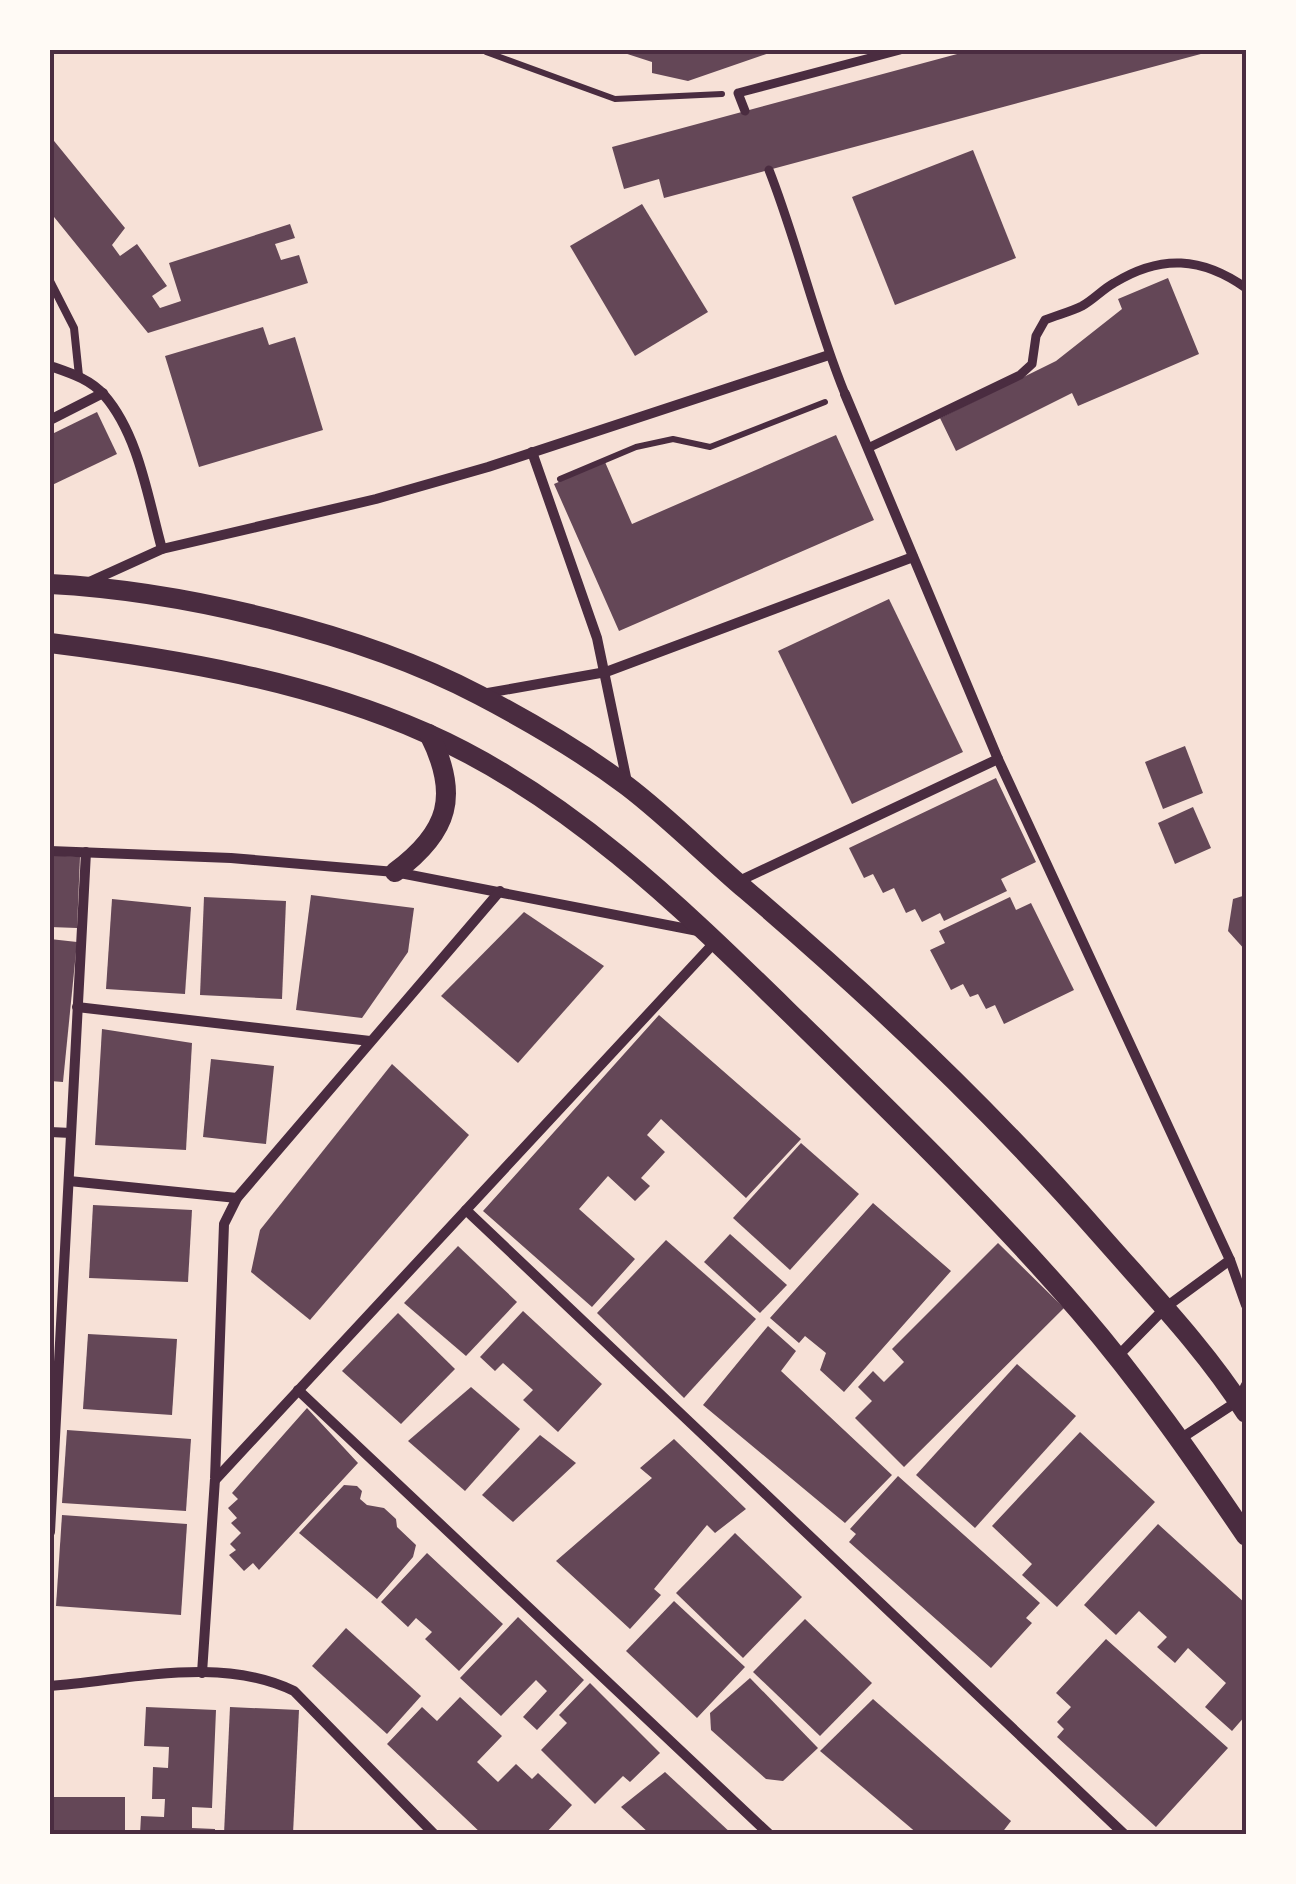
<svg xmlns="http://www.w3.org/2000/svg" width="1296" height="1884" font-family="Manrope,sans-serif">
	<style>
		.building { fill: #644757 }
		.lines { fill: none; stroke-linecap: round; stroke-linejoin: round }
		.path { stroke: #4a2c40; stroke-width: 6 }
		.service { stroke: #4a2c40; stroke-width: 8 }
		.pedestrian { stroke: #4a2c40; stroke-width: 9 }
		.minor { stroke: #4a2c40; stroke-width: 10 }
		.secondary { stroke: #4a2c40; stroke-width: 20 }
		.neatline { fill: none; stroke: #4a2c40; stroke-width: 4 }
	</style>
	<rect width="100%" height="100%" fill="#f7e1d7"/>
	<g class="building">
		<polygon points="615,50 775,50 775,51 688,81 652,73 652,62"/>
		<polygon points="972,50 1212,51 664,198 659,179 624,189 612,147"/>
		<polygon points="50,136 125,228 112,245 120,256 137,244 167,286 152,296 160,308 181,301 169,263 290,224 295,238 275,244 281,260 299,255 308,283 148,333 50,212"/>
		<polygon points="973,150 1016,258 895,305 852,197"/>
		<polygon points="642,204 708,312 635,356 570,246"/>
		<polygon points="1168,278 1199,354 1078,406 1072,393 956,451 940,418 1056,361 1122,309 1118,299"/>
		<polygon points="263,327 269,345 295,337 323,430 199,467 165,356"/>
		<polygon points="97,412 117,454 50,486 50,435"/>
		<polygon points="836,435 874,520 619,631 554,484 605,462 632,524"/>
		<polygon points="889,599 963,752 852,804 778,651"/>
		<polygon points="1185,746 1203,793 1163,809 1145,762"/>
		<polygon points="996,778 1036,862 1001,879 1007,891 944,921 940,913 922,922 915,909 906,913 894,888 883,893 873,874 864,878 849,848"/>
		<polygon points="1193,807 1211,848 1175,864 1158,823"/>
		<polygon points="50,855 80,857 77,928 50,927"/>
		<polygon points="311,895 414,908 408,952 362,1018 296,1010"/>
		<polygon points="1246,895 1246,951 1228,931 1233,899"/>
		<polygon points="204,897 286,901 282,999 200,995"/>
		<polygon points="1010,897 1016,910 1031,903 1074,990 1004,1024 995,1005 986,1009 978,994 970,997 963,984 951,990 930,950 945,943 939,931"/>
		<polygon points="112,899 191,907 185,994 106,989"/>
		<polygon points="524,912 604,966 518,1063 441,996"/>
		<polygon points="50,939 77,942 63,1082 50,1081"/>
		<polygon points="659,1015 801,1139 746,1198 661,1119 647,1135 665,1152 641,1178 650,1186 635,1201 608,1176 579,1209 635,1259 592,1307 483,1211"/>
		<polygon points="102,1029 192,1043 186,1150 95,1145"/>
		<polygon points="211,1059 274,1066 266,1144 203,1137"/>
		<polygon points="392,1064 469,1135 310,1320 251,1272 260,1230"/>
		<polygon points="801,1143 859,1194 790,1270 733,1218"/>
		<polygon points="873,1203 951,1271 844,1392 820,1370 826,1353 805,1336 799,1343 770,1318"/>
		<polygon points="93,1205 192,1210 188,1282 89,1278"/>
		<polygon points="730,1234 787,1285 760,1313 704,1262"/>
		<polygon points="666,1240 756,1319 684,1398 597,1313"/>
		<polygon points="998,1243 1064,1308 904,1467 855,1418 872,1401 858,1387 873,1371 884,1382 904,1362 892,1349"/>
		<polygon points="458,1246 517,1302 466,1356 404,1303"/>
		<polygon points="523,1311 602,1384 558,1432 523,1400 533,1390 503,1363 495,1371 480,1357"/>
		<polygon points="398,1313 455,1369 401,1424 342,1371"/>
		<polygon points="768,1326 796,1351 781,1371 892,1475 845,1523 703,1405"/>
		<polygon points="88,1334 177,1339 172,1415 83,1409"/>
		<polygon points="1017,1364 1076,1416 975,1528 916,1475"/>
		<polygon points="471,1387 520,1429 465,1491 408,1441"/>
		<polygon points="307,1408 358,1463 259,1570 253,1563 244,1571 229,1555 236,1550 230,1544 241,1533 231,1523 237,1518 228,1508 238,1499 232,1493"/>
		<polygon points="67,1430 191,1439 186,1511 62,1503"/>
		<polygon points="1080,1432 1155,1502 1057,1607 1022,1575 1032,1564 992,1526"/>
		<polygon points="540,1435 576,1463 513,1522 482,1495"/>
		<polygon points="674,1439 746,1509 715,1533 707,1525 654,1589 661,1595 630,1629 556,1561 652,1478 640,1468"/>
		<polygon points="898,1476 1040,1603 1026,1618 1032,1623 991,1668 849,1542 856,1534 850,1529"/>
		<polygon points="344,1485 357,1486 362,1491 360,1499 367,1505 384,1508 396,1519 397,1527 416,1545 413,1557 377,1599 299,1533"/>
		<polygon points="62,1515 187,1524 181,1615 56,1606"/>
		<polygon points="1158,1524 1246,1604 1246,1715 1232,1731 1205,1707 1226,1683 1188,1648 1175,1663 1157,1647 1167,1637 1139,1611 1116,1635 1084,1605"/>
		<polygon points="735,1533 802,1597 743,1658 676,1593"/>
		<polygon points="427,1553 503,1624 459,1671 425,1639 432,1632 416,1618 408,1627 381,1602"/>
		<polygon points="674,1601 745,1667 697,1718 626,1651"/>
		<polygon points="518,1617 584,1680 537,1730 523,1717 547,1691 536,1680 501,1716 460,1678"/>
		<polygon points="805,1619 872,1683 820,1736 753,1672"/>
		<polygon points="346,1628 421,1696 387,1734 312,1666"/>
		<polygon points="1106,1639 1228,1748 1156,1827 1057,1737 1064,1729 1057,1722 1071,1707 1056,1693"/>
		<polygon points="750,1678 818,1748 783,1781 766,1779 711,1730 710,1713"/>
		<polygon points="590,1683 660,1753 630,1782 623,1776 595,1804 541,1750 567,1723 559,1715"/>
		<polygon points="460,1697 502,1736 477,1762 498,1782 516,1764 532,1779 538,1773 572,1805 545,1834 482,1834 387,1744 422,1707 437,1721"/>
		<polygon points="873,1699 1011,1821 1001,1834 918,1834 820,1751"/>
		<polygon points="146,1707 216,1710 212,1808 192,1807 192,1828 215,1829 215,1834 140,1834 141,1816 164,1817 165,1799 152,1799 153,1767 168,1768 169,1747 144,1746"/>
		<polygon points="230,1707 299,1710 293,1834 224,1834"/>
		<polygon points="665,1772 732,1834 650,1834 621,1807"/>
		<rect x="50" y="1797" width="75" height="37"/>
	</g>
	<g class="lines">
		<g class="path">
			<polyline points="486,52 615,99 722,94"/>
			<polyline points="560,479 636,447 673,439 710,447 825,402"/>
		</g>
		<polyline class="service" points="50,281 74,328 79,376"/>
		<g class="pedestrian">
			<polyline points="745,111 738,93 900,50"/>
			<path d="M769 170C798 244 815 321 845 394"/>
			<path d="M868 448 1020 375 1032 364 1036 336 1045 320C1057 315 1070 312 1082 306 1093 300 1103 289 1114 283 1161 254 1202 257 1246 288"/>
		</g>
		<g class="minor">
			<path d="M50 366C70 373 90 379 104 395 139 435 148 499 162 549"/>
			<polyline points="845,394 998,759 1230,1260 1246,1305"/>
			<polyline points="50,420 103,393"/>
			<polyline points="532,452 597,638 627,782"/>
			<polyline points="87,583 162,549 376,499 488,467 829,355"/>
			<polyline points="482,694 606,672 913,557"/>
			<polyline points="50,851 231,858 395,872 698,931"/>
			<polyline points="737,882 998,759"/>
			<polyline points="77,1007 370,1041"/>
			<polyline points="50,1132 71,1133"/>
			<polyline points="69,1181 237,1198"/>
			<polyline points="466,1210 1124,1834"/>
			<polyline points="1117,1357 1166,1307 1230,1260"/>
			<polyline points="298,1390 769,1834"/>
			<polyline points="1180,1439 1238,1401 1246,1385"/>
			<polyline points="216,1479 715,942"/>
			<polyline points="50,1532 86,852"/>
			<polyline points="202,1673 215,1479 224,1224 237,1198 500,891"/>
			<path d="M50 1686C130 1680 220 1655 294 1691L434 1834"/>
		</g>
		<g class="secondary">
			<path d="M50 584C183 591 361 633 479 695 527 720 583 753 627 786 669 818 706 856 746 890 874 999 993 1112 1103 1238 1153 1295 1205 1349 1246 1413"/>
			<path d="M50 643C177 659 308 681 426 733 571 797 687 913 799 1022 895 1116 992 1210 1080 1312 1141 1383 1194 1459 1246 1536"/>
			<path d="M395 872C449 832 460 795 429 734"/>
		</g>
	</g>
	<rect width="1296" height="1884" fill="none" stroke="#fffaf5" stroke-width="105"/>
	<rect x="52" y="52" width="1192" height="1780" class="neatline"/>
</svg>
